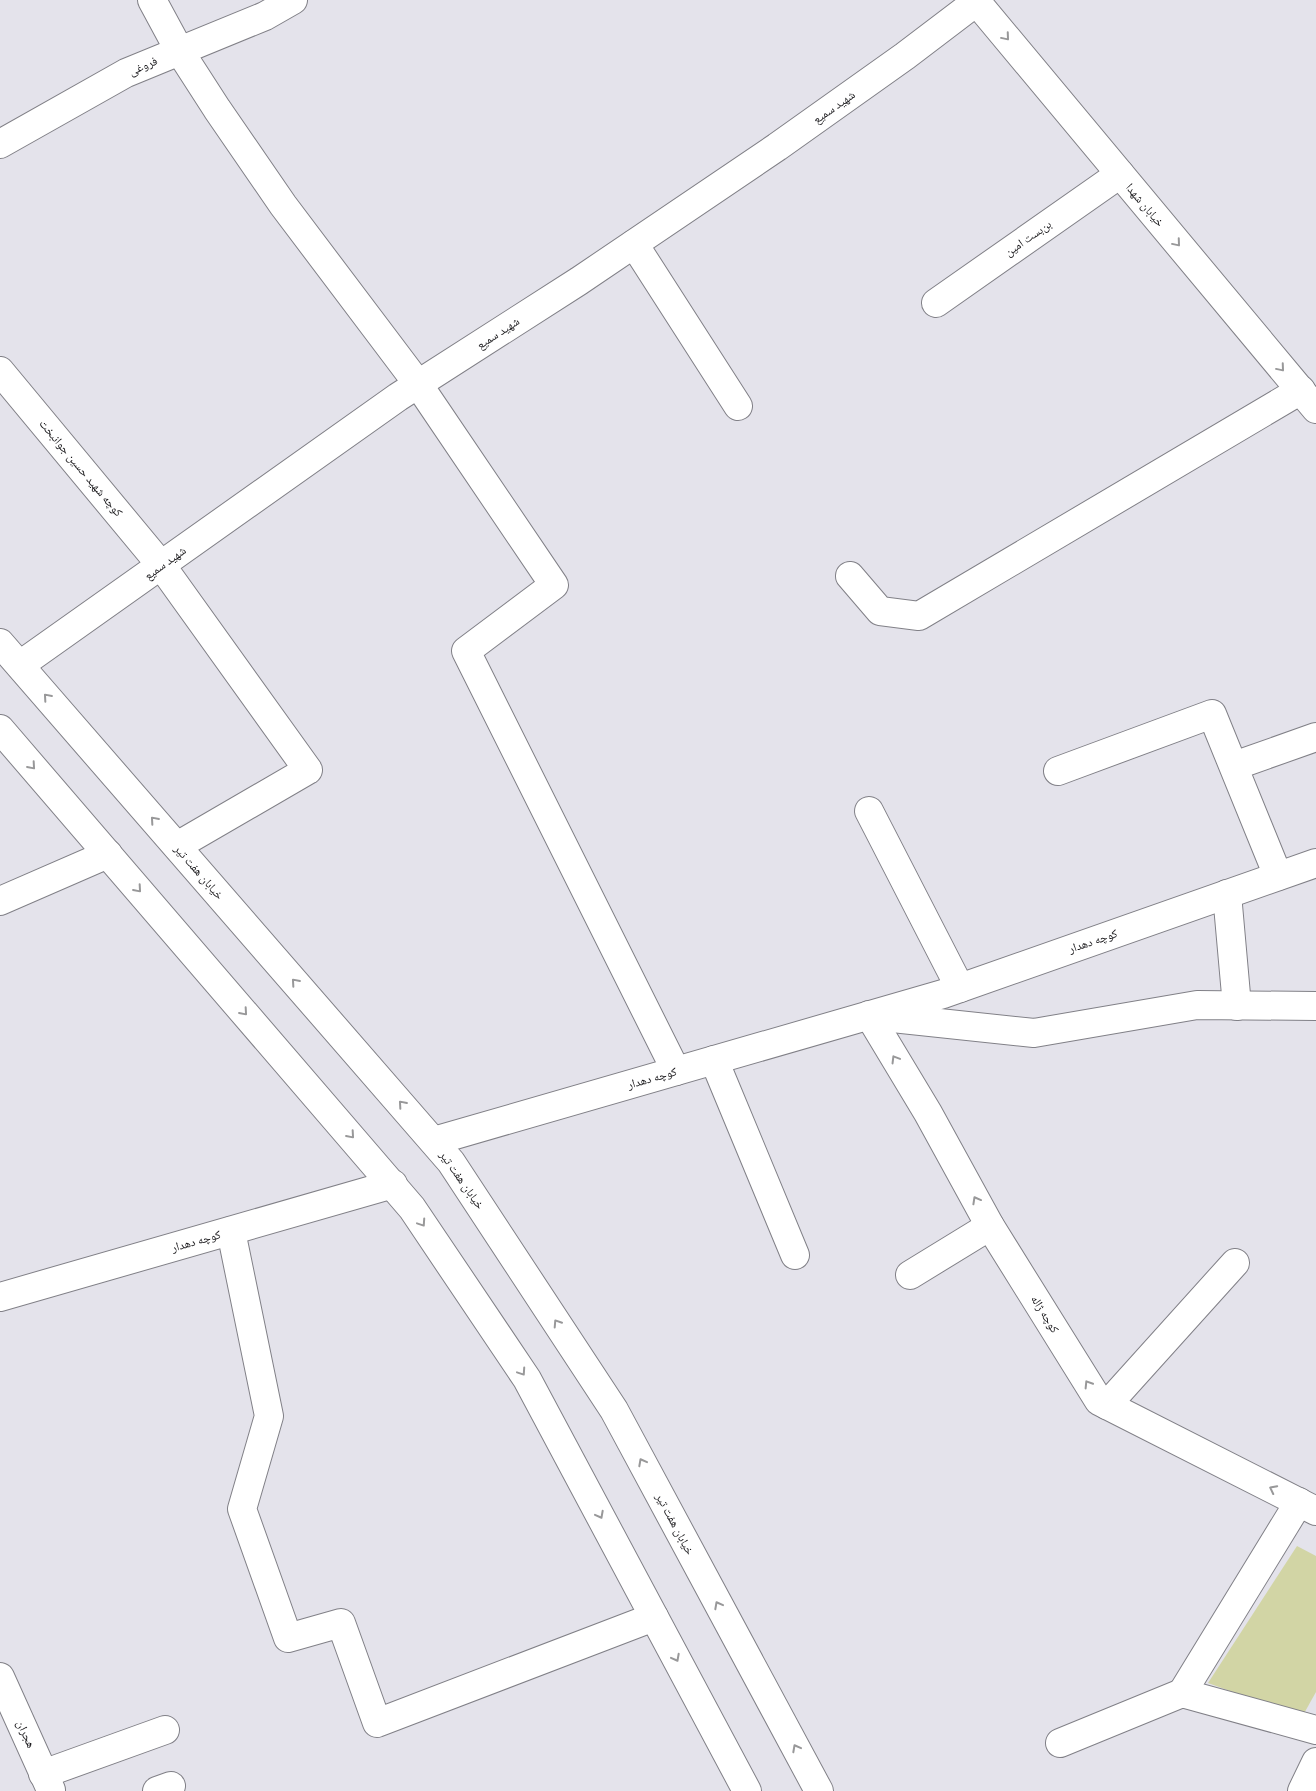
<svg xmlns="http://www.w3.org/2000/svg" width="1316" height="1791" font-family="'Archivo Narrow','Noto Naskh Arabic',sans-serif">
	<style>
		.green { fill: #d2d5a5 }
		.lines { fill: none; stroke-linecap: round; stroke-linejoin: round }
		.street-casing { stroke: #818087; stroke-width: 30 }
		.secondary-casing { stroke: #818087; stroke-width: 30 }
		.street { stroke: #fff; stroke-width: 28 }
		.secondary { stroke: #fff; stroke-width: 28 }
		.oneway { stroke: #989899 }
		.labels { text-anchor: middle; stroke-width: 5; stroke-linejoin: round; paint-order: stroke }
		.street-label { font-size: 12px; fill: #1b1a1d; stroke: #fff }
	</style>
	<rect width="100%" height="100%" fill="#e4e3eb"/>
	<polygon class="green" points="1297,1546 1316,1556 1316,1692 1302,1717 1208,1683"/>
	<g class="lines">
		<defs>
			<g id="street">
				<polyline points="152,0 179,50 217,109 283,205 418,384 554,585 466,651 676,1071"/>
				<polyline points="0,144 126,73 265,16 293,0"/>
				<polyline points="634,244 738,406"/>
				<polyline points="936,303 1120,174"/>
				<polyline points="0,371 161,565 308,770 177,846"/>
				<polyline points="850,576 880,611 919,616 1301,390"/>
				<polyline points="20,665 398,397 579,281 777,147 905,56 976,2"/>
				<polyline points="1234,766 1316,737"/>
				<polyline points="1058,771 1212,714 1278,876"/>
				<polyline points="869,811 960,988"/>
				<polyline points="1227,894 1237,1006"/>
				<polyline points="0,901 108,854"/>
				<polyline points="869,1015 928,1113 990,1226 1099,1401 1316,1511"/>
				<polyline points="883,1017 1034,1033 1197,1005 1316,1006"/>
				<polyline points="714,1060 795,1255"/>
				<polyline points="434,1141 943,994 1316,863"/>
				<polyline points="231,1231 269,1416 242,1509 288,1638 341,1623 377,1723 654,1617"/>
				<polyline points="910,1275 990,1226"/>
				<polyline points="0,1297 393,1184"/>
				<polyline points="1107,1405 1235,1263"/>
				<polyline points="0,1677 51,1790"/>
				<polyline points="1182,1693 1299,1502"/>
				<polyline points="1060,1743 1182,1693 1316,1730"/>
				<polyline points="43,1774 165,1730"/>
				<polyline points="157,1791 171,1786"/>
			</g>
			<g id="secondary">
				<polyline points="975,0 1316,409"/>
				<polyline points="0,643 451,1162 614,1410 819,1791"/>
				<polyline points="0,729 412,1208 527,1379 747,1791"/>
				<polyline points="1302,1791 1316,1762"/>
			</g>
		</defs>
		<use href="#street" class="street-casing"/>
		<use href="#secondary" class="secondary-casing"/>
		<use href="#street" class="street"/>
		<use href="#secondary" class="secondary"/>
	</g>
	<defs><path id="oneway-chevron" d="M-2-3.5L2.5 0L-2 3.5" fill="none" stroke-width="1.6" stroke-linecap="round" stroke-linejoin="round" transform="scale(1.25)"/></defs>
	<g class="oneway">
		<use href="#oneway-chevron" transform="translate(1006 37) rotate(50)"/>
		<use href="#oneway-chevron" transform="translate(1177 243) rotate(50)"/>
		<use href="#oneway-chevron" transform="translate(1281 368) rotate(50)"/>
		<use href="#oneway-chevron" transform="translate(47 697) rotate(-131)"/>
		<use href="#oneway-chevron" transform="translate(32 766) rotate(49)"/>
		<use href="#oneway-chevron" transform="translate(154 820) rotate(-131)"/>
		<use href="#oneway-chevron" transform="translate(138 889) rotate(49)"/>
		<use href="#oneway-chevron" transform="translate(295 982) rotate(-131)"/>
		<use href="#oneway-chevron" transform="translate(244 1012) rotate(49)"/>
		<use href="#oneway-chevron" transform="translate(895 1059) rotate(-121)"/>
		<use href="#oneway-chevron" transform="translate(402 1104) rotate(-131)"/>
		<use href="#oneway-chevron" transform="translate(351 1135) rotate(49)"/>
		<use href="#oneway-chevron" transform="translate(976 1200) rotate(-119)"/>
		<use href="#oneway-chevron" transform="translate(422 1223) rotate(56)"/>
		<use href="#oneway-chevron" transform="translate(557 1323) rotate(-123)"/>
		<use href="#oneway-chevron" transform="translate(522 1372) rotate(56)"/>
		<use href="#oneway-chevron" transform="translate(1088 1384) rotate(-122)"/>
		<use href="#oneway-chevron" transform="translate(642 1462) rotate(-118)"/>
		<use href="#oneway-chevron" transform="translate(1273 1489) rotate(-153)"/>
		<use href="#oneway-chevron" transform="translate(600 1515) rotate(62)"/>
		<use href="#oneway-chevron" transform="translate(718 1605) rotate(-118)"/>
		<use href="#oneway-chevron" transform="translate(676 1658) rotate(62)"/>
		<use href="#oneway-chevron" transform="translate(796 1748) rotate(-118)"/>
	</g>
	<g class="labels">
		<g class="street-label">
			<text transform="translate(143 66) rotate(-24)" y="4">فروغی</text>
			<text transform="translate(834 107) rotate(-35)" y="4">شهید سمیع</text>
			<text transform="translate(1145 205) rotate(50)" y="4">خیابان شهدا</text>
			<text transform="translate(1028 238) rotate(-35)" y="4">بن‌بست امین</text>
			<text transform="translate(498 333) rotate(-33)" y="4">شهید سمیع</text>
			<text transform="translate(81 468) rotate(50)" y="4">کوچه شهید حسین جوانبخت</text>
			<text transform="translate(165 563) rotate(-36)" y="4">شهید سمیع</text>
			<text transform="translate(199 872) rotate(49)" y="4">خیابان هفت تیر</text>
			<text transform="translate(1093 941) rotate(-19)" y="4">کوچه دهدار</text>
			<text transform="translate(652 1078) rotate(-16)" y="4">کوچه دهدار</text>
			<text transform="translate(462 1180) rotate(55)" y="4">خیابان هفت تیر</text>
			<text transform="translate(196 1241) rotate(-16)" y="4">کوچه دهدار</text>
			<text transform="translate(1045 1314) rotate(58)" y="4">کوچه ژاله</text>
			<text transform="translate(675 1524) rotate(62)" y="4">خیابان هفت تیر</text>
			<text transform="translate(26 1734) rotate(66)" y="4">هجران</text>
		</g>
	</g>
</svg>
